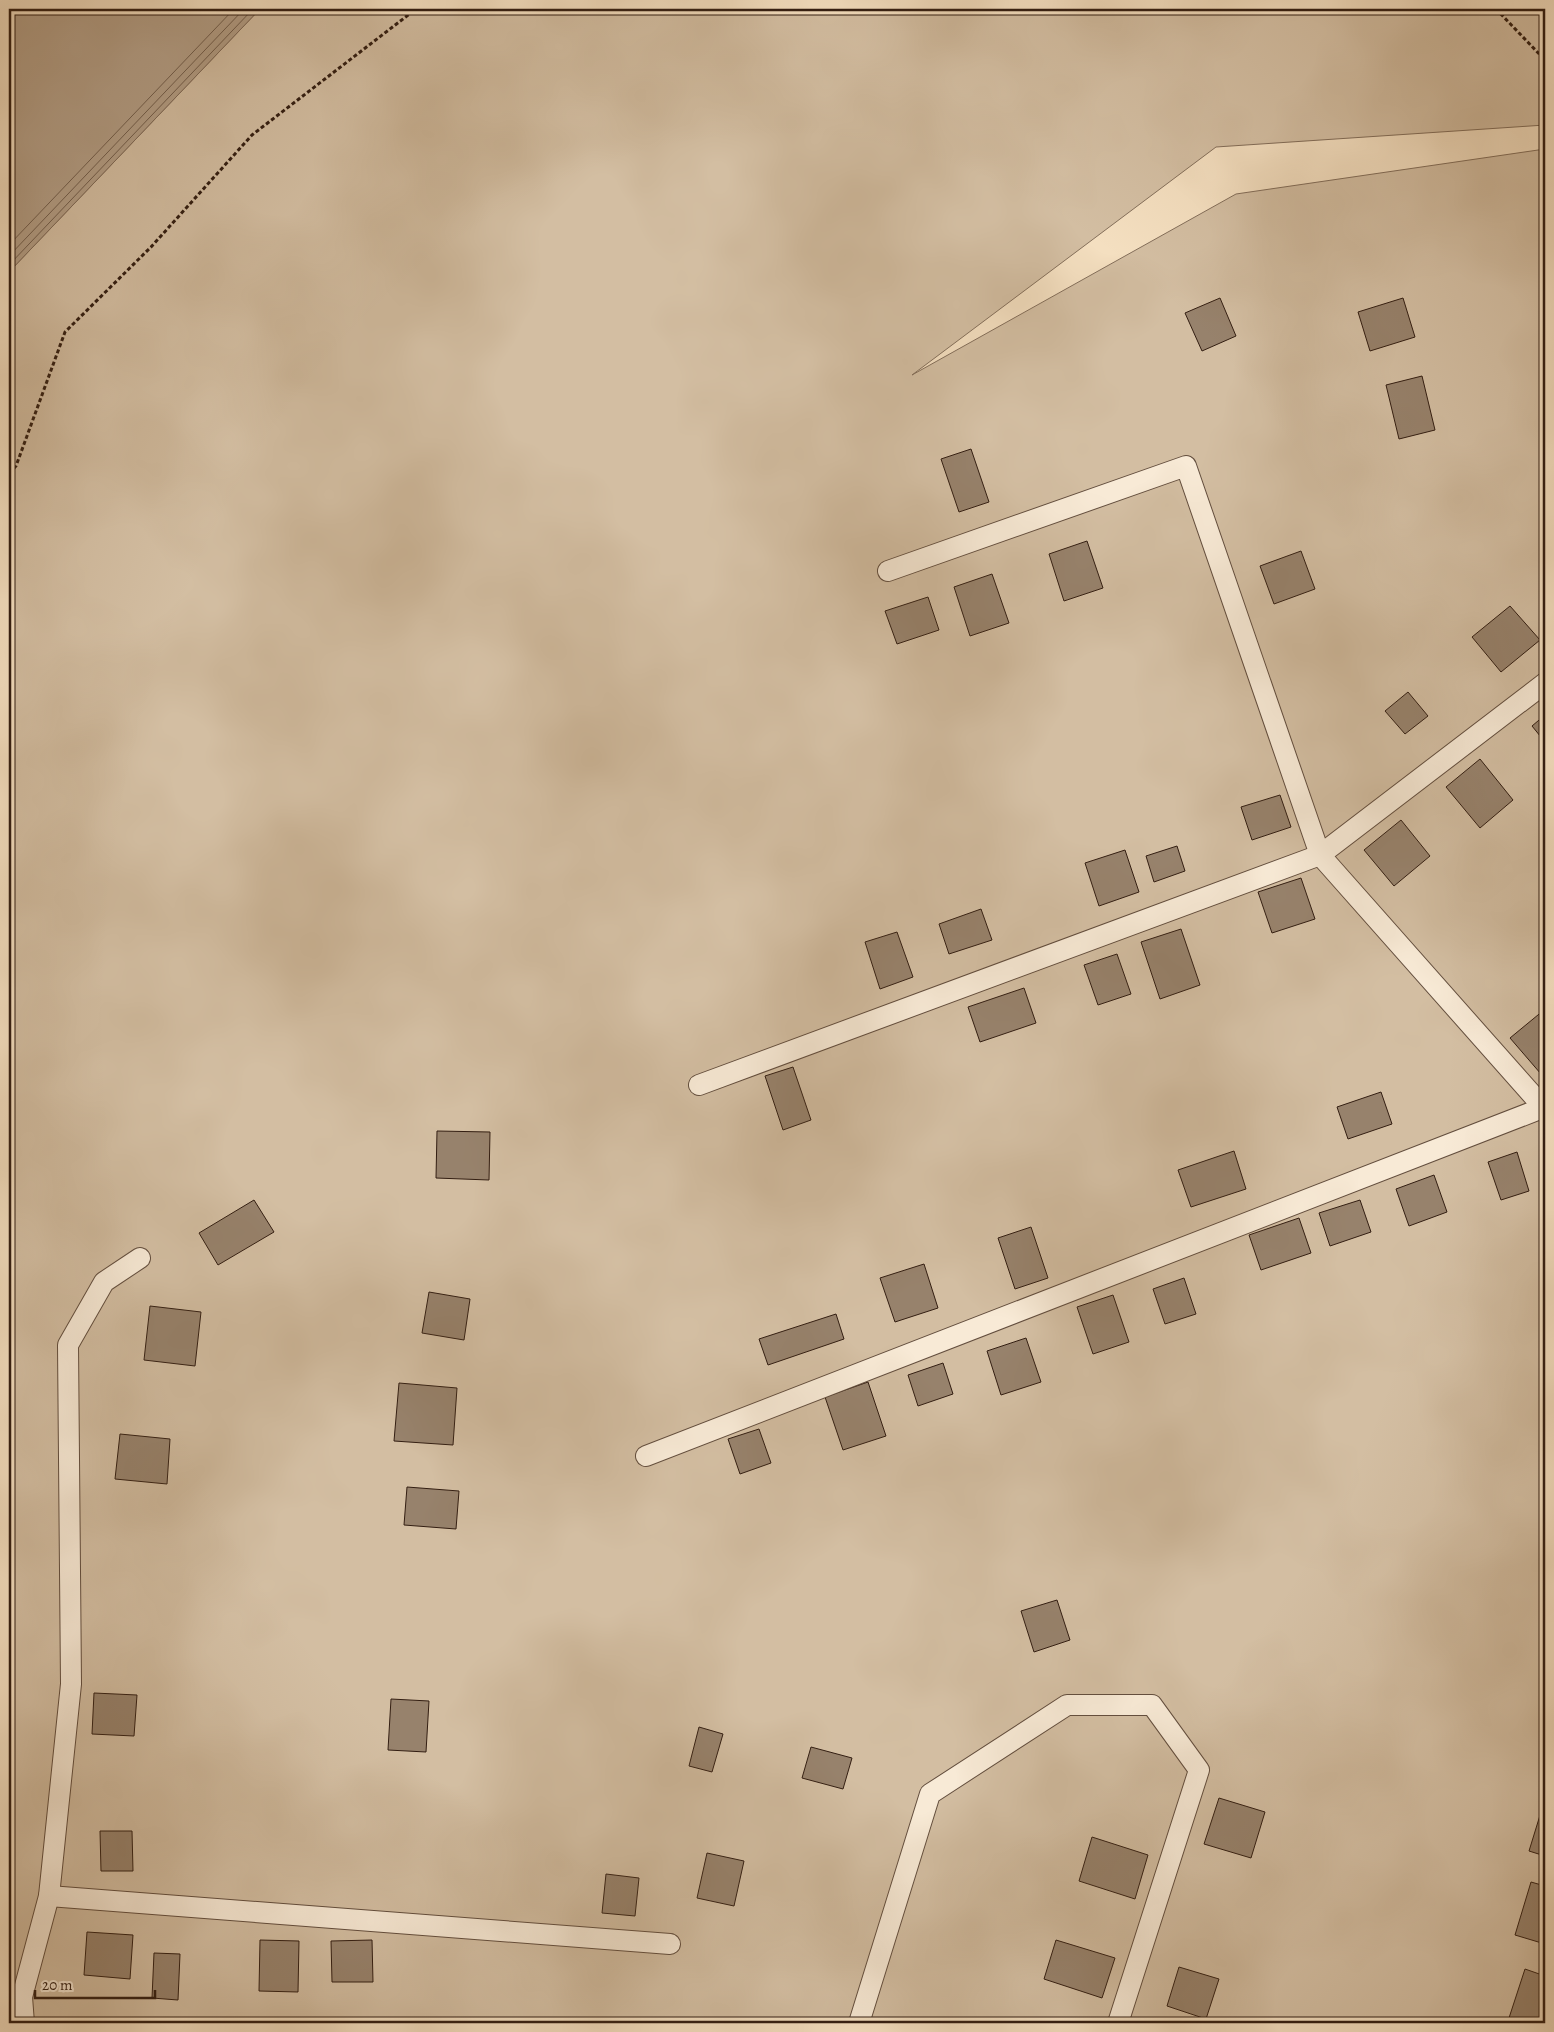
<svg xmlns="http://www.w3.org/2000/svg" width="1554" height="2032" font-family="Alegreya,serif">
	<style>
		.green { fill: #d3bea2; stroke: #836e5a }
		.water { fill: #b29d85; stroke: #7f6a57 }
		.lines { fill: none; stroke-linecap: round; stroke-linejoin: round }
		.shore { stroke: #725e4c; stroke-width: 1 }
		.building { fill: #97826c; stroke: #331e12 }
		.service-casing { stroke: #634e3e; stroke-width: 22 }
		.path { stroke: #331e12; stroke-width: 3; stroke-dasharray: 4 2.5; stroke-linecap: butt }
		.service { stroke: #f8ead6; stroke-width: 20 }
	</style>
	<rect width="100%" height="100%" fill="#f4dfc0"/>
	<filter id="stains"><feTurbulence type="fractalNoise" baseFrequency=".004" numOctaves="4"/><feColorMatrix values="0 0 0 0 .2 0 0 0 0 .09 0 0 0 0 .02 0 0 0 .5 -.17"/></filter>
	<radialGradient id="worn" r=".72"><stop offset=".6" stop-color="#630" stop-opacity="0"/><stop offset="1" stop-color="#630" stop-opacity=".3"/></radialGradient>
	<polygon class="green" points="260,9 1545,9 1545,125 1216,147 912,375 1236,194 1545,149 1545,2023 9,2023 9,272"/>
	<polygon class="water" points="9,9 260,9 9,272"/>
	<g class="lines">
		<g class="shore">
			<polyline points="9,245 234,9"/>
			<polyline points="9,256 244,9"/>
			<polyline points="9,265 253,9"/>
		</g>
	</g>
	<g class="building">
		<polygon points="1220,298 1236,336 1202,351 1185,313"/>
		<polygon points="1403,298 1415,337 1370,351 1358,312"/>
		<polygon points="1422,376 1435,430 1399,439 1386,385"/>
		<polygon points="971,449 989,502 959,512 941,459"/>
		<polygon points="1087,541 1103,588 1064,601 1049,554"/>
		<polygon points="1301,551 1315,589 1274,604 1260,566"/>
		<polygon points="992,574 1009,623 970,636 954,587"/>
		<polygon points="928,597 939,630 897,644 885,611"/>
		<polygon points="1510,606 1540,640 1501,672 1472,637"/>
		<polygon points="1408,692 1428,716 1405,734 1385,711"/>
		<polygon points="1545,715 1545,742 1532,726"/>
		<polygon points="1480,759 1513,800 1480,828 1446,787"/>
		<polygon points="1280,795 1291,827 1252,840 1241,807"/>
		<polygon points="1401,820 1430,856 1394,886 1364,850"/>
		<polygon points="1177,846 1185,871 1154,882 1146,856"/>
		<polygon points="1125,850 1139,892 1099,906 1085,863"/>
		<polygon points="1301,878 1315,919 1272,933 1258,892"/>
		<polygon points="981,909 992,940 949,954 939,924"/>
		<polygon points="1181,929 1200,985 1160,999 1141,942"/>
		<polygon points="897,932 913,977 880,989 865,942"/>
		<polygon points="1117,954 1131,994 1098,1005 1084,965"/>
		<polygon points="1024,988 1036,1023 980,1042 968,1007"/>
		<polygon points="1544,1010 1545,1071 1541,1074 1510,1038"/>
		<polygon points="793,1067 811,1120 783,1130 765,1076"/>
		<polygon points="1381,1092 1392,1124 1348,1139 1337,1107"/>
		<polygon points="437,1131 490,1132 489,1180 436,1178"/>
		<polygon points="1234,1151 1246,1189 1191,1207 1178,1170"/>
		<polygon points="1517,1152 1529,1191 1501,1200 1488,1162"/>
		<polygon points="1434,1175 1447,1212 1409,1226 1396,1189"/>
		<polygon points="254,1200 274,1232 218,1265 199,1233"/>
		<polygon points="1360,1200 1371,1232 1330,1246 1319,1213"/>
		<polygon points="1299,1218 1311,1253 1261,1270 1249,1235"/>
		<polygon points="1031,1227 1048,1278 1015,1289 998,1238"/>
		<polygon points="924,1264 938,1308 895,1322 880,1278"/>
		<polygon points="1184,1278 1196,1314 1165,1324 1153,1289"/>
		<polygon points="429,1292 470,1299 464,1340 422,1333"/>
		<polygon points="1113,1295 1129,1342 1093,1354 1077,1307"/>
		<polygon points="150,1306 201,1312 195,1366 144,1360"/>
		<polygon points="836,1314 844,1339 768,1365 759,1339"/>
		<polygon points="1026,1338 1041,1382 1001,1395 987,1351"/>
		<polygon points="943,1363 953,1394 918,1406 908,1375"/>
		<polygon points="868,1382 886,1436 843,1450 825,1397"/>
		<polygon points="399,1383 457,1388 453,1445 394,1441"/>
		<polygon points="759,1429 771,1463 740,1474 728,1439"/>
		<polygon points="120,1434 170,1439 167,1484 115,1479"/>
		<polygon points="407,1487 459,1491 456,1529 404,1525"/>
		<polygon points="1057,1600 1070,1640 1034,1652 1021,1611"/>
		<polygon points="94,1693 137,1695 134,1736 92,1734"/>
		<polygon points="391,1699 429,1701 426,1752 388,1750"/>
		<polygon points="699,1727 723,1734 712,1772 689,1766"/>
		<polygon points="811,1747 852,1758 843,1789 802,1778"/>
		<polygon points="1219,1798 1265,1812 1251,1858 1204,1844"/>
		<polygon points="1541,1812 1545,1814 1545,1856 1529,1851"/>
		<polygon points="100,1831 132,1831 133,1871 101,1871"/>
		<polygon points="1092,1837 1148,1855 1135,1899 1079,1881"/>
		<polygon points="707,1853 744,1861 734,1906 697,1898"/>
		<polygon points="606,1874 639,1878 635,1916 602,1913"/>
		<polygon points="1531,1882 1545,1886 1545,1944 1515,1935"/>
		<polygon points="87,1932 133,1935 130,1979 84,1975"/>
		<polygon points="260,1940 299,1941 298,1992 259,1991"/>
		<polygon points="372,1940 373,1982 332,1982 331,1941"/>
		<polygon points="1056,1940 1115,1958 1102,1998 1044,1979"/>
		<polygon points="154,1953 180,1954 178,2000 152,1998"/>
		<polygon points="1179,1967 1219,1979 1206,2019 1167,2006"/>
		<polygon points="1525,1969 1545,1976 1545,2023 1508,2021"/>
	</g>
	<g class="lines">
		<defs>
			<g id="service">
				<polyline points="888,571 1186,466 1320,855 1544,1108"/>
				<polyline points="699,1085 1320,855 1545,683"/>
				<polyline points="646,1456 1545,1107"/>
				<polyline points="49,1896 670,1944"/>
				<polyline points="24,2023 22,1997 49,1896 71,1684 68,1345 104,1282 140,1258"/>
				<polyline points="859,2023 930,1794 1067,1705 1152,1705 1199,1770 1118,2023"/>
			</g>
		</defs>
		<use href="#service" class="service-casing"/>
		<g class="path">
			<polyline points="1496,9 1545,60"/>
			<polyline points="9,473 16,466 65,332 151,247 252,135 416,9"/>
		</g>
		<use href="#service" class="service"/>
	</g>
	<rect width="1554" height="2032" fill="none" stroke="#f4dfc0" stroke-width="30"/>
	<rect x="10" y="10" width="1534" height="2012" fill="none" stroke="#331e12" stroke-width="2.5"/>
	<rect x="15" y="15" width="1524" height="2002" fill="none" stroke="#331e12"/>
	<path d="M35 1990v8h120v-8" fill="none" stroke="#331e12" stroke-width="2.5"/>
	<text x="42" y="1990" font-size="15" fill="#331e12" stroke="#f8ead6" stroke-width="4" paint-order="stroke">20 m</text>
	<rect width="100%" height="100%" filter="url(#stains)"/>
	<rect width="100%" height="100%" fill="url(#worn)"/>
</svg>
